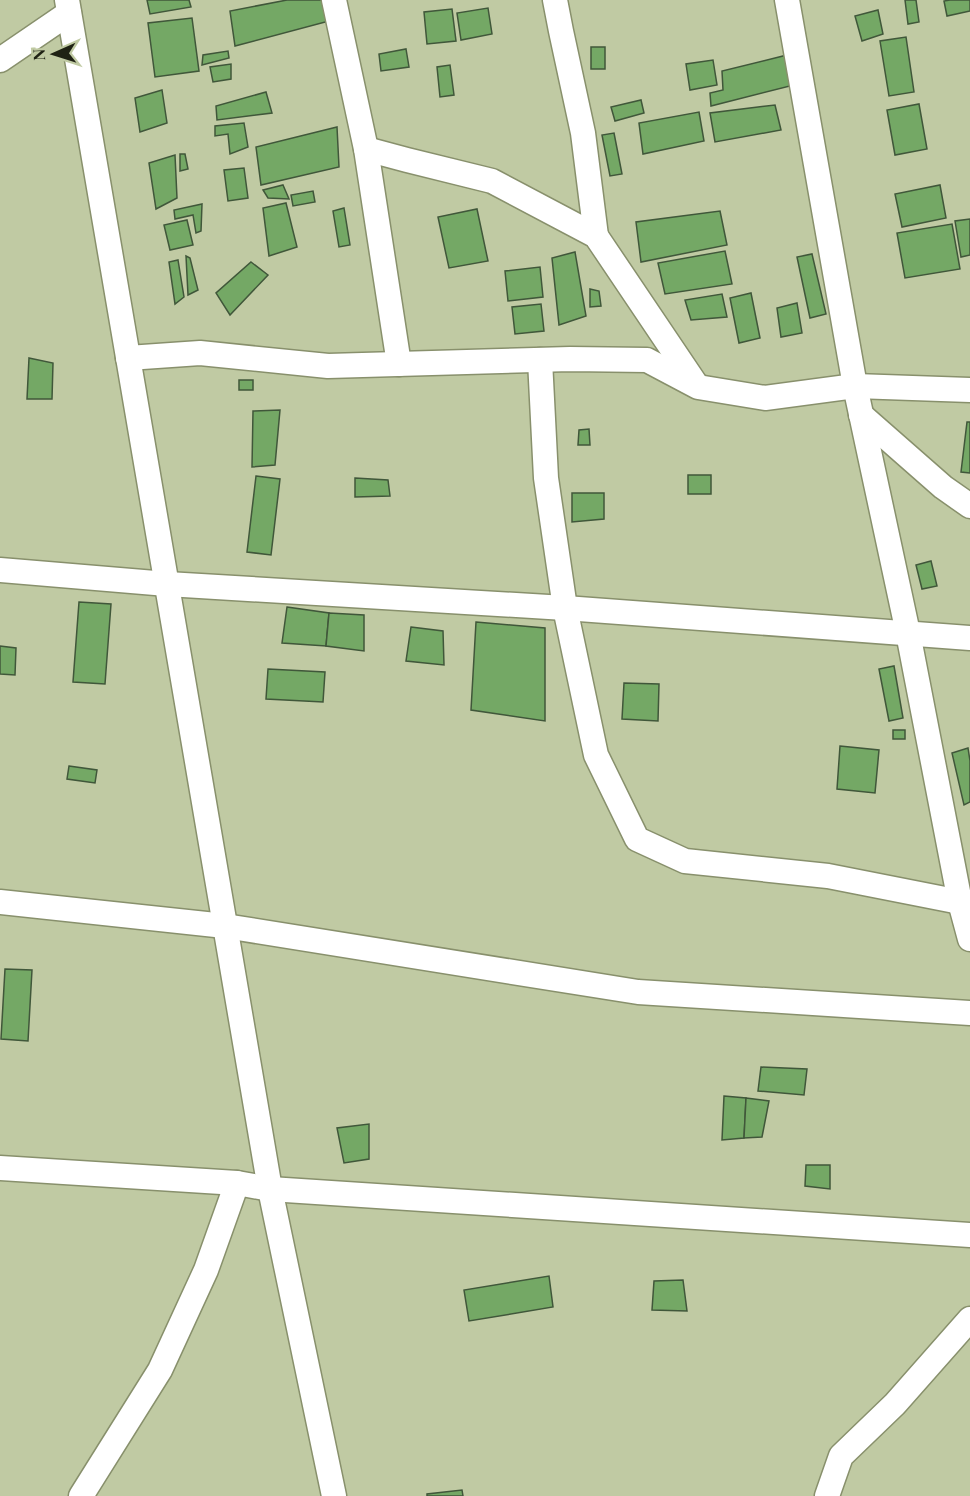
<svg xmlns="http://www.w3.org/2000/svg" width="970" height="1496" font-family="'Playfair Display',serif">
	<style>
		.building { fill: #74a865; stroke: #40573a; stroke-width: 1.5 }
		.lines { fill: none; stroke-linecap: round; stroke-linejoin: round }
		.minor-casing { stroke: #88906c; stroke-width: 27 }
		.minor { stroke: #fff; stroke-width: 24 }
	</style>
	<rect width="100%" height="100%" fill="#c0caa3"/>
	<g class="building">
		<polygon points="147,0 189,0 191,7 150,14"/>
		<polygon points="287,0 322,0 329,21 235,46 230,11"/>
		<polygon points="905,0 916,0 919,22 908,24"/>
		<polygon points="950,0 970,0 970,11 947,16 944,1"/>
		<polygon points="488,8 492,34 461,40 457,13"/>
		<polygon points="452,9 456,41 427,44 424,12"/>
		<polygon points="878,10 883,34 862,41 855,16"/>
		<polygon points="192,18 199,71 155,77 148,23"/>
		<polygon points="906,37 914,92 889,96 880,41"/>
		<rect x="591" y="47" width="14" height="22"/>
		<polygon points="406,49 409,67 381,71 379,54"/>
		<polygon points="228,51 229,58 202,65 203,55"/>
		<polygon points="787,55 790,86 711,106 710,93 723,90 722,71"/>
		<polygon points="713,60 717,85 690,90 686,64"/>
		<polygon points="231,64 231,79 213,82 210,67"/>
		<polygon points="450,65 454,95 440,97 437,67"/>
		<polygon points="162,90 167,123 140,132 135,98"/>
		<polygon points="266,92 272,113 217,120 216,106"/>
		<polygon points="641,100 644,113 615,121 611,107"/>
		<polygon points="919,104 927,149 895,155 887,110"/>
		<polygon points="775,105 781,130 715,142 710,113"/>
		<polygon points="699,112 704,141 643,154 639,123"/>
		<polygon points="244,123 248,147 230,154 228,134 215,136 215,126"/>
		<polygon points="337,127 339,167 261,185 256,147"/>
		<polygon points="614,133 622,174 610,176 602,135"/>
		<polygon points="180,154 185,154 188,169 180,171"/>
		<polygon points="175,155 177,198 156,209 149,163"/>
		<polygon points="244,168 248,198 228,201 224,170"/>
		<polygon points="283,185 289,199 268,198 263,190"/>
		<polygon points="940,185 946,218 902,227 895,194"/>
		<polygon points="313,191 315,202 293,206 291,195"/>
		<polygon points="286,203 297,247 269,256 263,208"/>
		<polygon points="202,204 201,231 196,233 193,215 175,219 174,210"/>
		<polygon points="344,208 350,245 339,247 333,211"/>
		<polygon points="477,209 488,261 449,268 438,217"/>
		<polygon points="720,211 727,245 641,262 636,222"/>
		<polygon points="970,219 970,255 961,257 955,221"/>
		<polygon points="187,220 193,245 170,250 164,225"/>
		<polygon points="952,224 960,269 905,278 897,233"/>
		<polygon points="725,251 732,284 665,294 658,263"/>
		<polygon points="575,252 586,316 559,325 552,258"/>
		<polygon points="812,254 826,314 810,318 797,257"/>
		<polygon points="186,256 190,258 198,290 188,295"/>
		<polygon points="178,260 184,297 175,304 169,262"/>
		<polygon points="251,262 268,275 230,315 216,293"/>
		<polygon points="540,267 543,297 508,301 505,271"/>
		<polygon points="590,289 599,291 601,306 590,307"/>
		<polygon points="751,293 760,338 739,343 730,298"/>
		<polygon points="722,294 727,317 691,320 685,300"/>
		<polygon points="797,303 802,333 781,337 777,308"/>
		<polygon points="541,304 544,331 515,334 512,307"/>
		<polygon points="29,358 53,363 52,399 27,399"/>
		<rect x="239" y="380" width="14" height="10"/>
		<polygon points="280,410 275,465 252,467 253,411"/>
		<polygon points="967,422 970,422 970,473 961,472"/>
		<polygon points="589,429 590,445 578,445 579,430"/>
		<rect x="688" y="475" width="23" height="19"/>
		<polygon points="256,476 280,479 271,555 247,552"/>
		<polygon points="355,478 388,480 390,496 355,497"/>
		<polygon points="572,493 604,493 604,519 572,522"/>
		<polygon points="931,561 937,586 922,589 916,565"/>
		<polygon points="79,602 111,604 105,684 73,682"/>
		<polygon points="287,607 329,613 326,646 282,643"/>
		<polygon points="329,613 364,615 364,651 326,646"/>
		<polygon points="476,622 545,628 545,721 471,710"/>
		<polygon points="411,627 443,631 444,665 406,661"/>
		<polygon points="0,646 16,648 15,675 0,674"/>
		<polygon points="894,666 903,718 889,721 879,669"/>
		<polygon points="268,669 325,672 323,702 266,699"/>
		<polygon points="624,683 659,684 658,721 622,719"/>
		<rect x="893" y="730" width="12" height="9"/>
		<polygon points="840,746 879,750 875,793 837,789"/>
		<polygon points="968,748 970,761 970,802 964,805 952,753"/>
		<polygon points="69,766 97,770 95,783 67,779"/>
		<polygon points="5,969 32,970 28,1041 1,1039"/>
		<polygon points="761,1067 807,1069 804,1095 758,1091"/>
		<polygon points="724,1096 746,1098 744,1138 722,1140"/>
		<polygon points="746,1098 769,1101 762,1137 744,1138"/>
		<polygon points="369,1124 369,1159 344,1163 337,1128"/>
		<polygon points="806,1165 830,1165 830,1189 805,1186"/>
		<polygon points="549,1276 553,1307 469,1321 464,1290"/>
		<polygon points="683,1280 687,1311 652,1310 654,1281"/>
		<polygon points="462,1490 463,1496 427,1496 427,1494"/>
	</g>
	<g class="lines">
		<defs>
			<g id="minor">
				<polyline points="67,0 270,1189 334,1496"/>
				<polyline points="334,0 366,149 399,364"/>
				<polyline points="555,0 561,31 583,133 596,236"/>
				<polyline points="787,0 855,386 908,633 960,902 970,939"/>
				<polyline points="0,60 69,13"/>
				<polyline points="366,149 407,160 492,181 596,236 695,383"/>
				<polyline points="128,358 200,353 328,366 570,359 647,360 698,387 765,398 855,386 970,390"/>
				<polyline points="540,360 546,478 565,608 596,755 637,839 685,861 828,876 960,902 970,906"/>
				<polyline points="861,415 943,487 970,506"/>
				<polyline points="0,570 167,584 565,608 970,638"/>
				<polyline points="0,902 225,926 638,992 970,1013"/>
				<polyline points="0,1168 237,1183 270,1189 970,1235"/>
				<polyline points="81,1496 160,1370 206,1270 237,1183"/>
				<polyline points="827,1496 841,1456 895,1404 970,1319"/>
			</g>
		</defs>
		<use href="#minor" class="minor-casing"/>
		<use href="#minor" class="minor"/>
	</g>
	<g transform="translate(54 54) rotate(267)" stroke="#c0caa3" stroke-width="4.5" paint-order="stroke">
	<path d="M0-4.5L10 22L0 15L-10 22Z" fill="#1f2214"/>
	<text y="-9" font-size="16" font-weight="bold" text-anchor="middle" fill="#1f2214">N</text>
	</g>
</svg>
